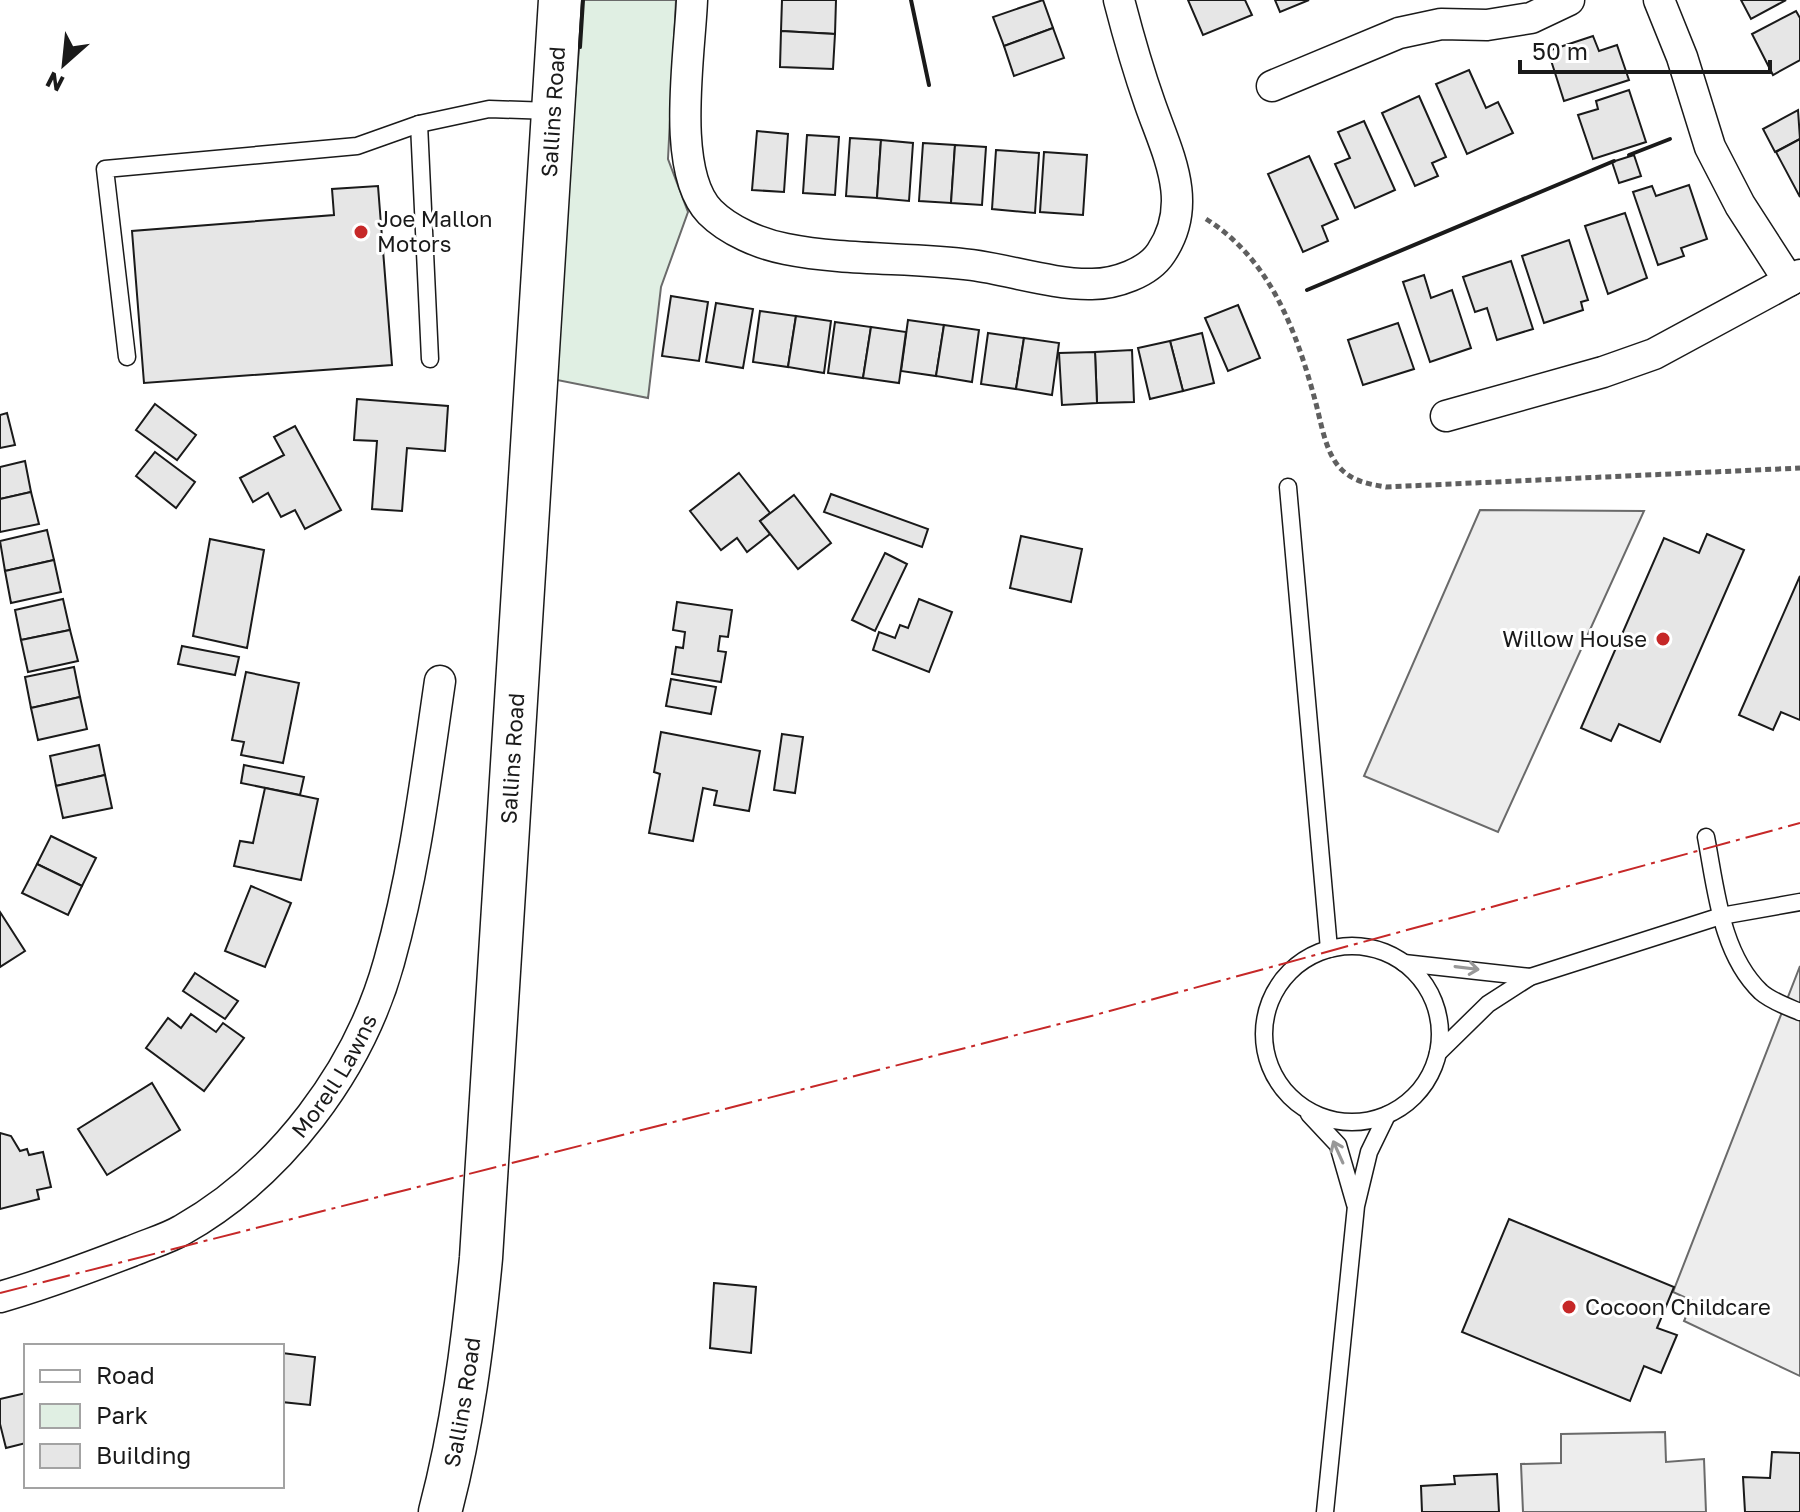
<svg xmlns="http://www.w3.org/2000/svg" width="1800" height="1512" font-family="'Golos Text',sans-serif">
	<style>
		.green { fill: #e0efe3; stroke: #6a6a6a; stroke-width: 2 }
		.parking { fill: #ededed; stroke: #6a6a6a; stroke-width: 2 }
		.building { fill: #e6e6e6; stroke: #1a1a1a; stroke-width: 2 }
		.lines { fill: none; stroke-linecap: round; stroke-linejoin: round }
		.service-casing { stroke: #1a1a1a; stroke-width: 19 }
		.minor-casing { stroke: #1a1a1a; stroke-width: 33 }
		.secondary-casing { stroke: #1a1a1a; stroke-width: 45 }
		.path { stroke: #5f5f5f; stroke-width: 5; stroke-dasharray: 6 4; stroke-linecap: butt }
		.service { stroke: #fff; stroke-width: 16 }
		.minor { stroke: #fff; stroke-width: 30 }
		.secondary { stroke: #fff; stroke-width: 42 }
		.wall { stroke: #1a1a1a; stroke-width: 4 }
		.power { stroke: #c62828; stroke-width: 2; stroke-dasharray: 28 6 4 6; stroke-linecap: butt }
		.oneway { stroke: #989898 }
		.poi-dot { fill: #c62828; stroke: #fff; stroke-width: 3 }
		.labels { text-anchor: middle; stroke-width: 6; stroke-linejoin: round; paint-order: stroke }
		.street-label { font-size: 22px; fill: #1a1a1a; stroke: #fff }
		.poi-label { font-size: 22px; fill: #1a1a1a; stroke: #fff; text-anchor: start }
	</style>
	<rect width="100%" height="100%" fill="#fff"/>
	<polygon class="green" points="583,0 676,0 668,159 688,212 661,287 648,398 552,379"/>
	<g class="parking">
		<polygon points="1480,510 1644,511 1498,832 1364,776"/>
		<polygon points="1800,966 1800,1376 1684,1321 1693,1301 1673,1292"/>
		<polygon points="1665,1432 1666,1462 1704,1459 1706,1512 1523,1512 1521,1464 1561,1463 1561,1434"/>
	</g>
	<g class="building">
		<polygon points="782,0 836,0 835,34 781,31"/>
		<polygon points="1043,0 1053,28 1004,46 993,17"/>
		<polygon points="1188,0 1245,0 1252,15 1203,35"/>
		<polygon points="1275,0 1309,0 1280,12"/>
		<polygon points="1741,0 1786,0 1751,19"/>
		<polygon points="1796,11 1800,18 1800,60 1773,75 1752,34"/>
		<polygon points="1053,28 1064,58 1014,76 1004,46"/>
		<polygon points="781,31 835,34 833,69 780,67"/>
		<polygon points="1593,36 1599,51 1617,45 1629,80 1564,101 1548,51"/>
		<polygon points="1469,70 1486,108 1498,102 1513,133 1467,154 1436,84"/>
		<polygon points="1629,90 1646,142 1593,159 1578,115 1598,109 1596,101"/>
		<polygon points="1419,96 1446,157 1432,163 1438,176 1415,186 1382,113"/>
		<polygon points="1798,110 1800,139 1775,152 1763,129"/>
		<polygon points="1364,121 1395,190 1355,208 1335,164 1350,158 1338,132"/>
		<polygon points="757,131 788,134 784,192 752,190"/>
		<polygon points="807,135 839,137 835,195 803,193"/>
		<polygon points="850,138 881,140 877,198 846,196"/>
		<polygon points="1800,139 1800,197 1776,152"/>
		<polygon points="881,140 913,143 909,201 877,198"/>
		<polygon points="923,143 955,145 951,203 919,201"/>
		<polygon points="955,145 986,147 982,205 951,203"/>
		<polygon points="996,150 1039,153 1035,213 992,209"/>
		<polygon points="1044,152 1087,155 1083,215 1040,212"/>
		<polygon points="1634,155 1641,176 1619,183 1612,162"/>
		<polygon points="1309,156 1338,219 1322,226 1328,241 1303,252 1268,174"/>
		<polygon points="1689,185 1707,239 1681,248 1684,256 1658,265 1633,192 1652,186 1656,196"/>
		<polygon points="378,186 392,365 144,383 132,231 334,215 332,189"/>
		<polygon points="1625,213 1647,278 1608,294 1585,226"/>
		<polygon points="1569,240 1588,300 1581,302 1583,310 1544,323 1522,256"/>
		<polygon points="1511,261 1533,329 1497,340 1487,308 1475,312 1463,277"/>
		<polygon points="1424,275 1431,298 1452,290 1471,348 1430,362 1403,282"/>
		<polygon points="671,296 708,302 699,361 662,356"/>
		<polygon points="716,303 753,309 743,368 706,362"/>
		<polygon points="1238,305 1260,358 1228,371 1205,318"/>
		<polygon points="760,311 796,316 788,367 753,362"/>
		<polygon points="796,316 831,321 824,373 788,367"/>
		<polygon points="908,320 944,325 936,376 901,371"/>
		<polygon points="835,322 871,327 863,378 828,373"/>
		<polygon points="1398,323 1414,369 1363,385 1348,340"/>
		<polygon points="944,325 979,330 972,382 936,376"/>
		<polygon points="871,327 906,332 899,383 863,378"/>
		<polygon points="988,333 1024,338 1016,389 981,384"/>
		<polygon points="1202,333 1214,383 1183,391 1170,341"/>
		<polygon points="1024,338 1059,343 1052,395 1016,389"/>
		<polygon points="1170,341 1183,391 1150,399 1138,348"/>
		<polygon points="1132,350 1134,402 1097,403 1095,352"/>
		<polygon points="1095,352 1097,403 1062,405 1059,353"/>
		<polygon points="357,399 448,406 445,451 407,448 402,511 372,509 377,441 354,440"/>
		<polygon points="155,404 196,435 177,460 136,430"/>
		<polygon points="7,413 15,445 0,448 0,415"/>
		<polygon points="295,426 341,510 305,529 295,510 281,517 268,493 253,502 240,478 284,455 274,437"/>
		<polygon points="155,452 195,482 176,508 136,476"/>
		<polygon points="25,461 31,492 0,499 0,467"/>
		<polygon points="739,473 770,513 760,521 770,534 747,552 737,538 721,550 690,511"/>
		<polygon points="31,492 39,524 0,532 0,499"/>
		<polygon points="831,494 928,529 922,547 824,512"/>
		<polygon points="794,495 831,543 798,569 760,521"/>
		<polygon points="47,530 54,560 5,571 0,541"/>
		<polygon points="1707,534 1744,550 1660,742 1619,724 1611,741 1581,728 1664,538 1699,553"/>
		<polygon points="1021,536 1082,549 1071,602 1010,588"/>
		<polygon points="210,539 264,550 247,648 193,636"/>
		<polygon points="885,553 907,564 875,631 852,620"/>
		<polygon points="54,560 61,592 11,603 5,571"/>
		<polygon points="1800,576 1800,720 1781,712 1773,730 1739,715"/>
		<polygon points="63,599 70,630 21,640 15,610"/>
		<polygon points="919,599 952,612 929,672 873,650 879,632 895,638 900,625 908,628"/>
		<polygon points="677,602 732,610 728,637 720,636 718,651 726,652 721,682 672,674 676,647 683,648 685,632 673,630"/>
		<polygon points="70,630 78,661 28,672 21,640"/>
		<polygon points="182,646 239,657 235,675 178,664"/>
		<polygon points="74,667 80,697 31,708 25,677"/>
		<polygon points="246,672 299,683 283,763 241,755 244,742 232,740"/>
		<polygon points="671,679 716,687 711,714 666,706"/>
		<polygon points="80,697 87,729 38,740 31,708"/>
		<polygon points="661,732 760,751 749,811 714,805 717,791 703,788 693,841 649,833 660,774 654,772"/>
		<polygon points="782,734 803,737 795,793 774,790"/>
		<polygon points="99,745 105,775 56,786 50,756"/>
		<polygon points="244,765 304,777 300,795 241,783"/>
		<polygon points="105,775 112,808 63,818 56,786"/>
		<polygon points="265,788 318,799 301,880 234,866 240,841 253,843"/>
		<polygon points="51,836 96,858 82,886 37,864"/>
		<polygon points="37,864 82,886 68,915 22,893"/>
		<polygon points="251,886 291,903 265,967 225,951"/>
		<polygon points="0,912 25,951 0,967"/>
		<polygon points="195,973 238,1001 225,1019 183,991"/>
		<polygon points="191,1014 216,1032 223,1023 244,1038 204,1091 146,1048 168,1018 181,1028"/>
		<polygon points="152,1083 180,1130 107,1175 78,1129"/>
		<polygon points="0,1133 11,1136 20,1151 27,1149 29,1155 43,1152 51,1187 37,1190 39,1199 0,1209"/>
		<polygon points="1509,1219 1674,1287 1657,1328 1677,1335 1661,1373 1644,1366 1630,1401 1462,1332"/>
		<polygon points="714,1283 756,1287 751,1353 710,1348"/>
		<polygon points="282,1353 315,1357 310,1405 282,1402"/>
		<polygon points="26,1393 26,1443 6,1448 0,1424 0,1399"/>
		<polygon points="1772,1452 1800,1453 1800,1512 1745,1512 1743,1477 1770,1478"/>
		<polygon points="1497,1474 1499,1512 1422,1512 1421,1486 1455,1484 1454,1476"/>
	</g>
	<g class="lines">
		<defs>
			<g id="service">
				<polyline points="419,124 430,359"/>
				<polyline points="127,357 105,169 357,146 419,124 489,109 551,111"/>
				<polyline points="1288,487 1329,949"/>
				<path d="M1706 837C1716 889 1721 954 1761 992 1771 1001 1788 1007 1800 1012"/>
				<circle cx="1352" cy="1034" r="88"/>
				<polyline points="1404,963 1530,977"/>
				<polyline points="1438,1053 1488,1004 1530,977 1721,916 1800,902"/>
				<polyline points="1309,1114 1338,1145 1355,1204"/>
				<polyline points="1325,1512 1356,1206 1369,1152 1387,1115"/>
			</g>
			<g id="minor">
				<path d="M692 0C690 54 670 171 710 212 729 231 760 244 786 249 846 261 911 257 972 265 1009 270 1055 285 1092 284 1115 284 1148 273 1161 253 1195 203 1167 153 1150 104 1138 70 1128 35 1119 0"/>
				<polyline points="1659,0 1682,57 1710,147 1740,205 1789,281"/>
				<polyline points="1272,86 1399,33 1441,24 1487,25 1531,18 1569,0"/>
				<polyline points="1446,416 1603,372 1654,354 1800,275"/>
				<path id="s1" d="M0 1297C46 1284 88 1268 132 1251 148 1244 167 1239 182 1230 281 1174 359 1070 389 962 415 870 426 776 440 681"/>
			</g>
			<g id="secondary">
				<path id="s2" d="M440 1512C462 1429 473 1343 481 1258L560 0"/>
			</g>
		</defs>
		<use href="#service" class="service-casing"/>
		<use href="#minor" class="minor-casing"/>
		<use href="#secondary" class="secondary-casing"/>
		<path class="path" d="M1206 219C1270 259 1296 330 1315 400 1321 421 1325 453 1341 469 1354 482 1369 484 1386 487L1800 468"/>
		<use href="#service" class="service"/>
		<use href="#minor" class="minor"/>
		<use href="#secondary" class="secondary"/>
		<g class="wall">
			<polyline points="911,0 929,85"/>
			<polyline points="580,47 583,0"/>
			<polyline points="1629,155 1670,139"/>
			<polyline points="1307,290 1614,161"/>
		</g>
		<polyline class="power" points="0,1293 1095,1015 1800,823"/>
	</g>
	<defs><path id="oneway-shaft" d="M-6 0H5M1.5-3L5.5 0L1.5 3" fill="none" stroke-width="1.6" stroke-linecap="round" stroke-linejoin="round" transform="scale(2)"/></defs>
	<g class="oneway">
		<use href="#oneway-shaft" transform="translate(1467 968) rotate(7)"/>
		<use href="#oneway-shaft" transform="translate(1338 1152) rotate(-114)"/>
	</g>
	<g class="poi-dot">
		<circle cx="361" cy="232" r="8"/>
		<circle cx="1663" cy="639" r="8"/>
		<circle cx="1569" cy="1307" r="8"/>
	</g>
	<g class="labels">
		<g class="street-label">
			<text dy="8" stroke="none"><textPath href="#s2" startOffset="1406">Sallins Road</textPath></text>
			<text dy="8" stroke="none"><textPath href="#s2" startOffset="758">Sallins Road</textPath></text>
			<text dy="8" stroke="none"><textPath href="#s1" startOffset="414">Morell Lawns</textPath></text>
			<text dy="8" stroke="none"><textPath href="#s2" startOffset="112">Sallins Road</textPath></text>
		</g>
		<g class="poi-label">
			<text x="377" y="227">Joe Mallon<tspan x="377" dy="25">Motors</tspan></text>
			<text x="1647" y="647" text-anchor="end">Willow House</text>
			<text x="1585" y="1315">Cocoon Childcare</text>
		</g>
	</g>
	<rect x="24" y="1344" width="260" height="144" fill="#ffffff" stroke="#a3a3a3" stroke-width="2"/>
	<rect x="40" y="1370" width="40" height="12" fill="#ffffff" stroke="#a3a3a3" stroke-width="2"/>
	<text x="96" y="1384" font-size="24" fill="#1a1a1a">Road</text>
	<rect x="40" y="1404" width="40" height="24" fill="#e0efe3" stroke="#a3a3a3" stroke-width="2"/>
	<text x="96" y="1424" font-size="24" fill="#1a1a1a">Park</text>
	<rect x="40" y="1444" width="40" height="24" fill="#e6e6e6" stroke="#a3a3a3" stroke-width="2"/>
	<text x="96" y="1464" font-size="24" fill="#1a1a1a">Building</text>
	<g transform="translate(64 64) rotate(207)" stroke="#ffffff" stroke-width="6" paint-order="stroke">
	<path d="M0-6L14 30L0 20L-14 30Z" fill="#1a1a1a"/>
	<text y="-12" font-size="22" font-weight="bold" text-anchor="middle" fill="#1a1a1a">N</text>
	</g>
	<path d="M1520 60v12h250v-12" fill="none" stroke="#1a1a1a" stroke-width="4"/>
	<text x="1532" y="60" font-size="24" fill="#1a1a1a" stroke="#ffffff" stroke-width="6" paint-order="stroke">50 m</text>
</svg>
